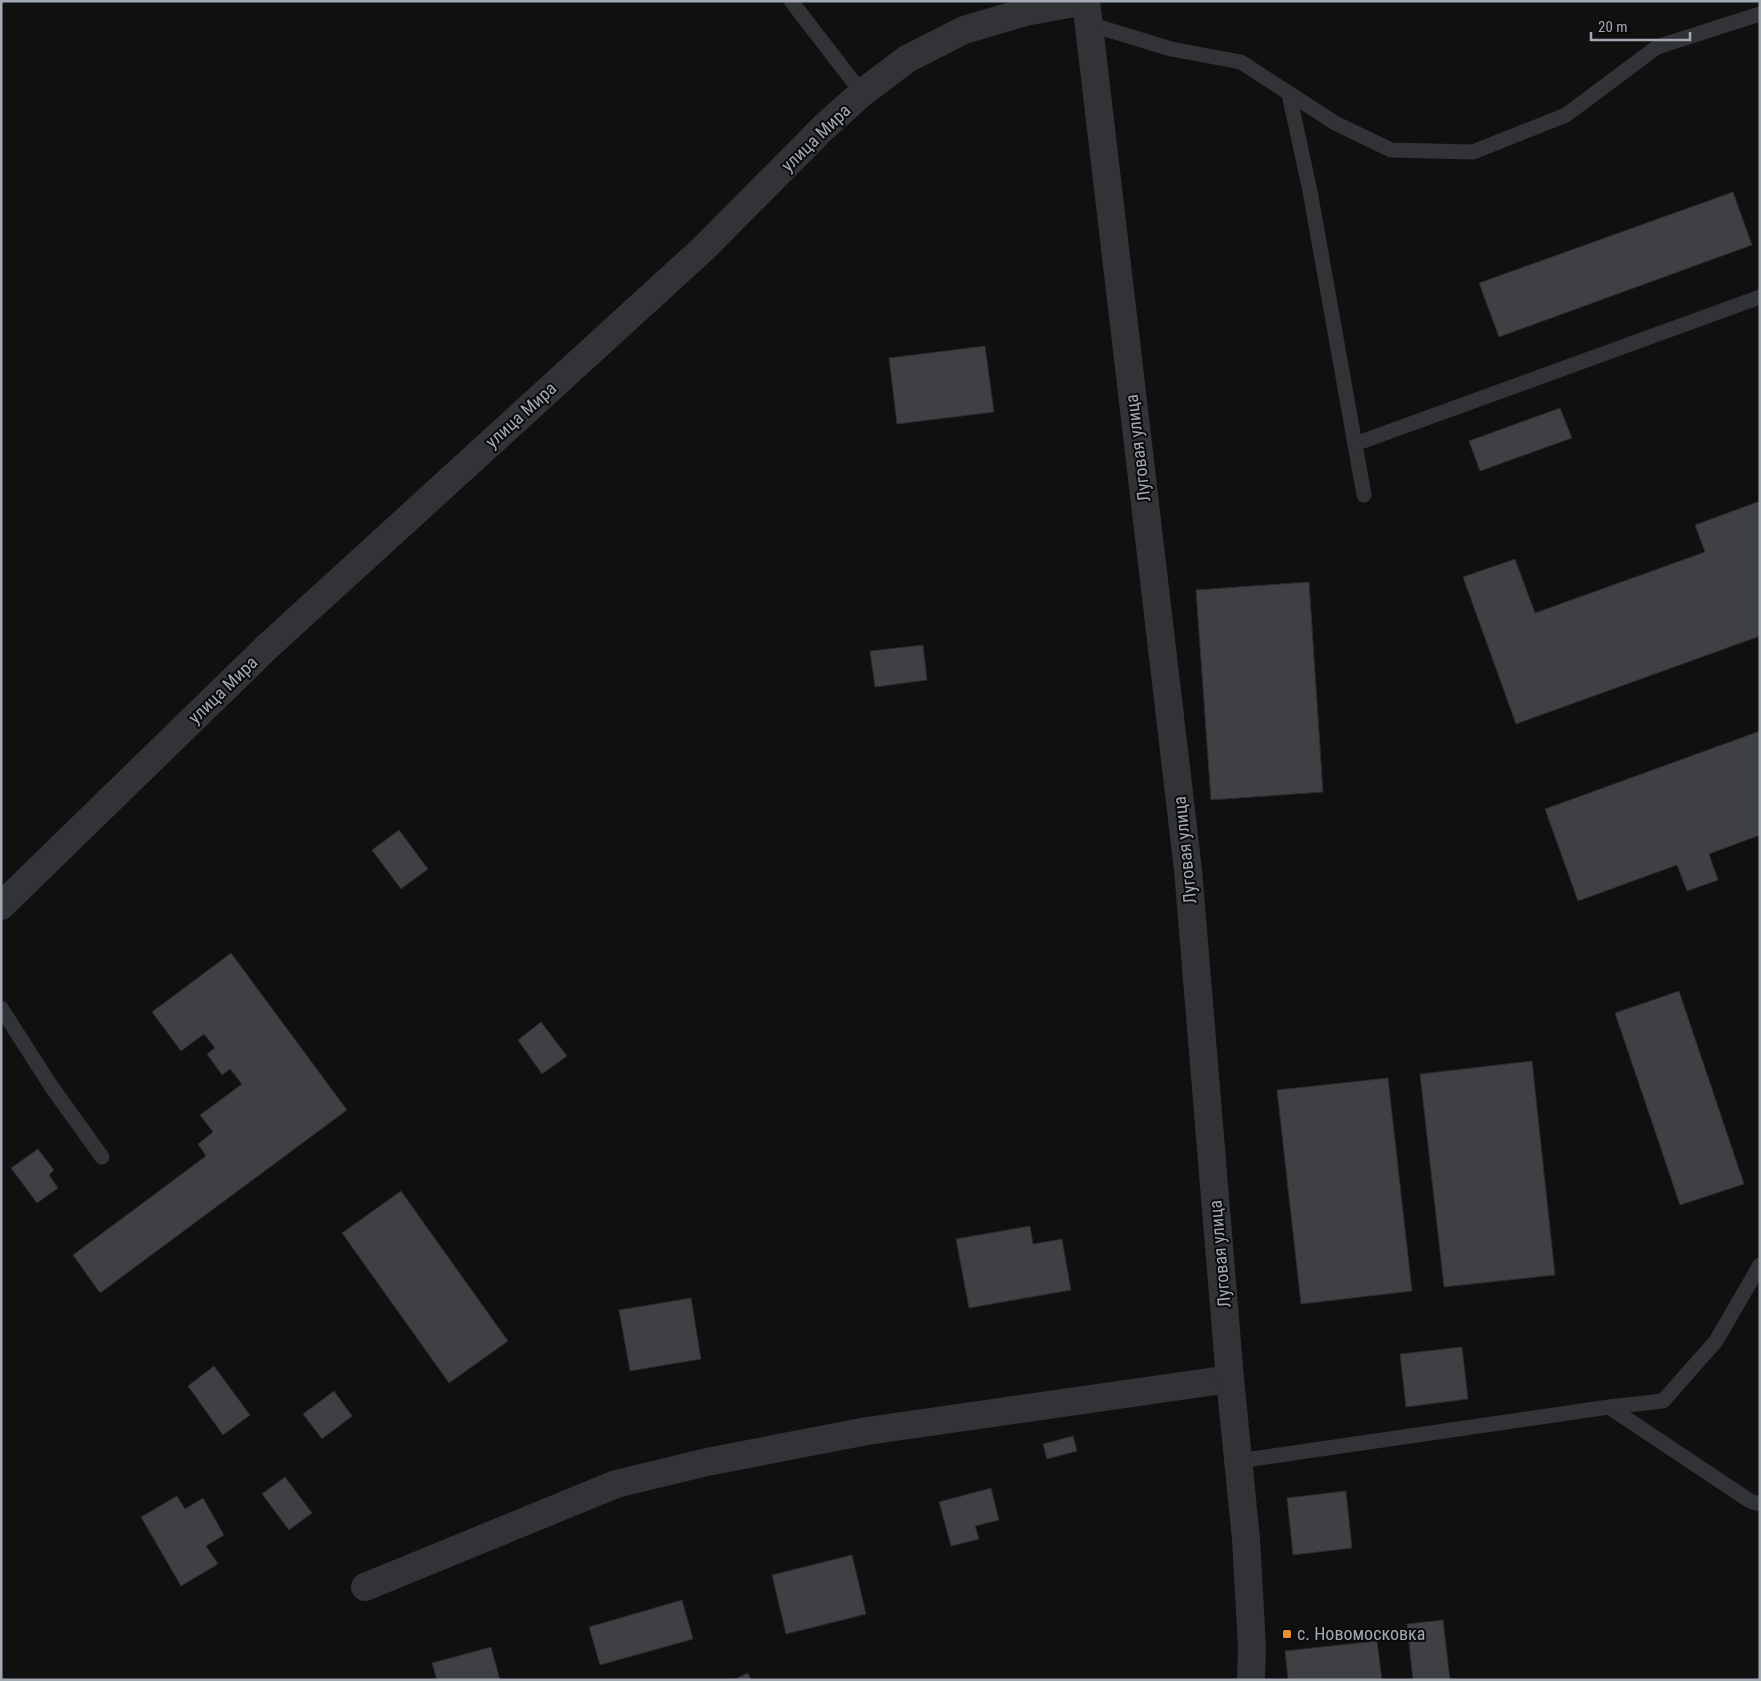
<svg xmlns="http://www.w3.org/2000/svg" width="1761" height="1681" font-family="'Roboto Condensed',sans-serif">
	<style>
		.building { fill: #3f4044; stroke: #2a2b2d }
		.lines { fill: none; stroke-linecap: round; stroke-linejoin: round }
		.service { stroke: #313336; stroke-width: 15 }
		.minor { stroke: #313336; stroke-width: 28 }
		.tertiary { stroke: #313336; stroke-width: 28 }
		.poi-dot { fill: #e98e31; stroke: #0b0b0c; stroke-width: 2 }
		.labels { text-anchor: middle; stroke-width: 4; stroke-linejoin: round; paint-order: stroke }
		.street-label { font-size: 18px; fill: #a2a9b2; stroke: #0b0b0c }
		.poi-label { font-size: 18px; fill: #a2a9b2; stroke: #0b0b0c; text-anchor: start }
	</style>
	<rect width="100%" height="100%" fill="#101011"/>
	<g class="building">
		<polygon points="1733,192 1752,245 1499,337 1479,283"/>
		<polygon points="985,346 994,412 897,424 889,358"/>
		<polygon points="1560,408 1572,438 1480,471 1469,441"/>
		<polygon points="1760,501 1760,636 1516,724 1463,577 1515,559 1535,613 1705,552 1695,525"/>
		<polygon points="1309,582 1323,792 1211,800 1196,590"/>
		<polygon points="923,645 927,680 875,687 870,651"/>
		<polygon points="1760,731 1760,835 1709,854 1718,880 1687,891 1677,865 1578,901 1545,809"/>
		<polygon points="399,830 428,869 401,889 372,850"/>
		<polygon points="231,953 347,1110 100,1293 73,1255 206,1156 198,1144 213,1132 200,1115 242,1084 230,1069 222,1075 207,1054 215,1048 204,1034 181,1051 152,1012"/>
		<polygon points="1679,991 1744,1184 1680,1205 1615,1013"/>
		<polygon points="541,1022 567,1056 542,1074 518,1040"/>
		<polygon points="1532,1061 1555,1275 1444,1287 1420,1074"/>
		<polygon points="1388,1078 1412,1291 1301,1304 1277,1090"/>
		<polygon points="38,1149 54,1170 49,1175 58,1188 37,1203 11,1168"/>
		<polygon points="401,1191 508,1341 449,1383 342,1233"/>
		<polygon points="1030,1226 1033,1244 1062,1239 1071,1290 969,1308 956,1239"/>
		<polygon points="691,1298 701,1359 630,1371 619,1310"/>
		<polygon points="1462,1347 1468,1399 1406,1407 1400,1354"/>
		<polygon points="214,1366 250,1415 223,1435 188,1386"/>
		<polygon points="334,1391 352,1416 322,1439 303,1414"/>
		<polygon points="1073,1436 1077,1451 1047,1459 1043,1444"/>
		<polygon points="285,1477 312,1513 289,1530 262,1494"/>
		<polygon points="991,1488 999,1520 975,1526 979,1539 951,1546 939,1502"/>
		<polygon points="1346,1491 1352,1548 1293,1555 1287,1498"/>
		<polygon points="177,1496 185,1509 203,1498 224,1535 206,1546 218,1564 181,1586 141,1517"/>
		<polygon points="852,1555 866,1614 786,1634 772,1575"/>
		<polygon points="682,1600 693,1639 600,1665 589,1627"/>
		<polygon points="1443,1620 1450,1680 1413,1680 1407,1624"/>
		<polygon points="1377,1641 1382,1680 1288,1680 1285,1651"/>
		<polygon points="491,1647 500,1680 437,1680 432,1663"/>
		<polygon points="748,1673 751,1680 733,1680"/>
	</g>
	<g class="lines">
		<g class="service">
			<polyline points="791,1 862,93"/>
			<polyline points="1089,24 1171,49 1241,62 1335,123 1391,150 1473,152 1566,115 1657,47 1760,14"/>
			<polyline points="1289,94 1310,191 1364,495"/>
			<polyline points="1355,444 1760,297"/>
			<polyline points="1,1008 51,1086 102,1157"/>
			<polyline points="1609,1407 1750,1501 1760,1504"/>
			<polyline points="1238,1461 1609,1407 1663,1401 1716,1341 1760,1265"/>
		</g>
		<g class="minor">
			<polyline points="1,906 267,647 703,249 823,128 862,93 907,59 964,30 1025,12 1085,1"/>
			<polyline points="365,1587 616,1484 707,1462 867,1431 1230,1379"/>
		</g>
		<polyline class="tertiary" points="1086,1 1188,870 1230,1379 1246,1539 1252,1647 1251,1680"/>
	</g>
	<rect class="poi-dot" x="1282" y="1629" width="10" height="10" rx="2.5"/>
	<g class="labels">
		<g class="street-label">
			<text transform="translate(816 138) rotate(-44)" y="6">улица Мира</text>
			<text transform="translate(521 415) rotate(-42)" y="6">улица Мира</text>
			<text transform="translate(1138 448) rotate(-97)" y="6">Луговая улица</text>
			<text transform="translate(223 690) rotate(-44)" y="6">улица Мира</text>
			<text transform="translate(1185 850) rotate(-96)" y="6">Луговая улица</text>
			<text transform="translate(1220 1254) rotate(-95)" y="6">Луговая улица</text>
		</g>
		<g class="poi-label">
			<text x="1297" y="1640">с. Новомосковка</text>
		</g>
	</g>
	<rect width="1761" height="1681" fill="none" stroke="#a2a9b2" stroke-width="5"/>
	<path d="M1591 32v8h99v-8" fill="none" stroke="#a2a9b2" stroke-width="2.5"/>
	<text x="1598" y="32" font-size="15" fill="#a2a9b2" stroke="#0b0b0c" stroke-width="4" paint-order="stroke">20 m</text>
</svg>
